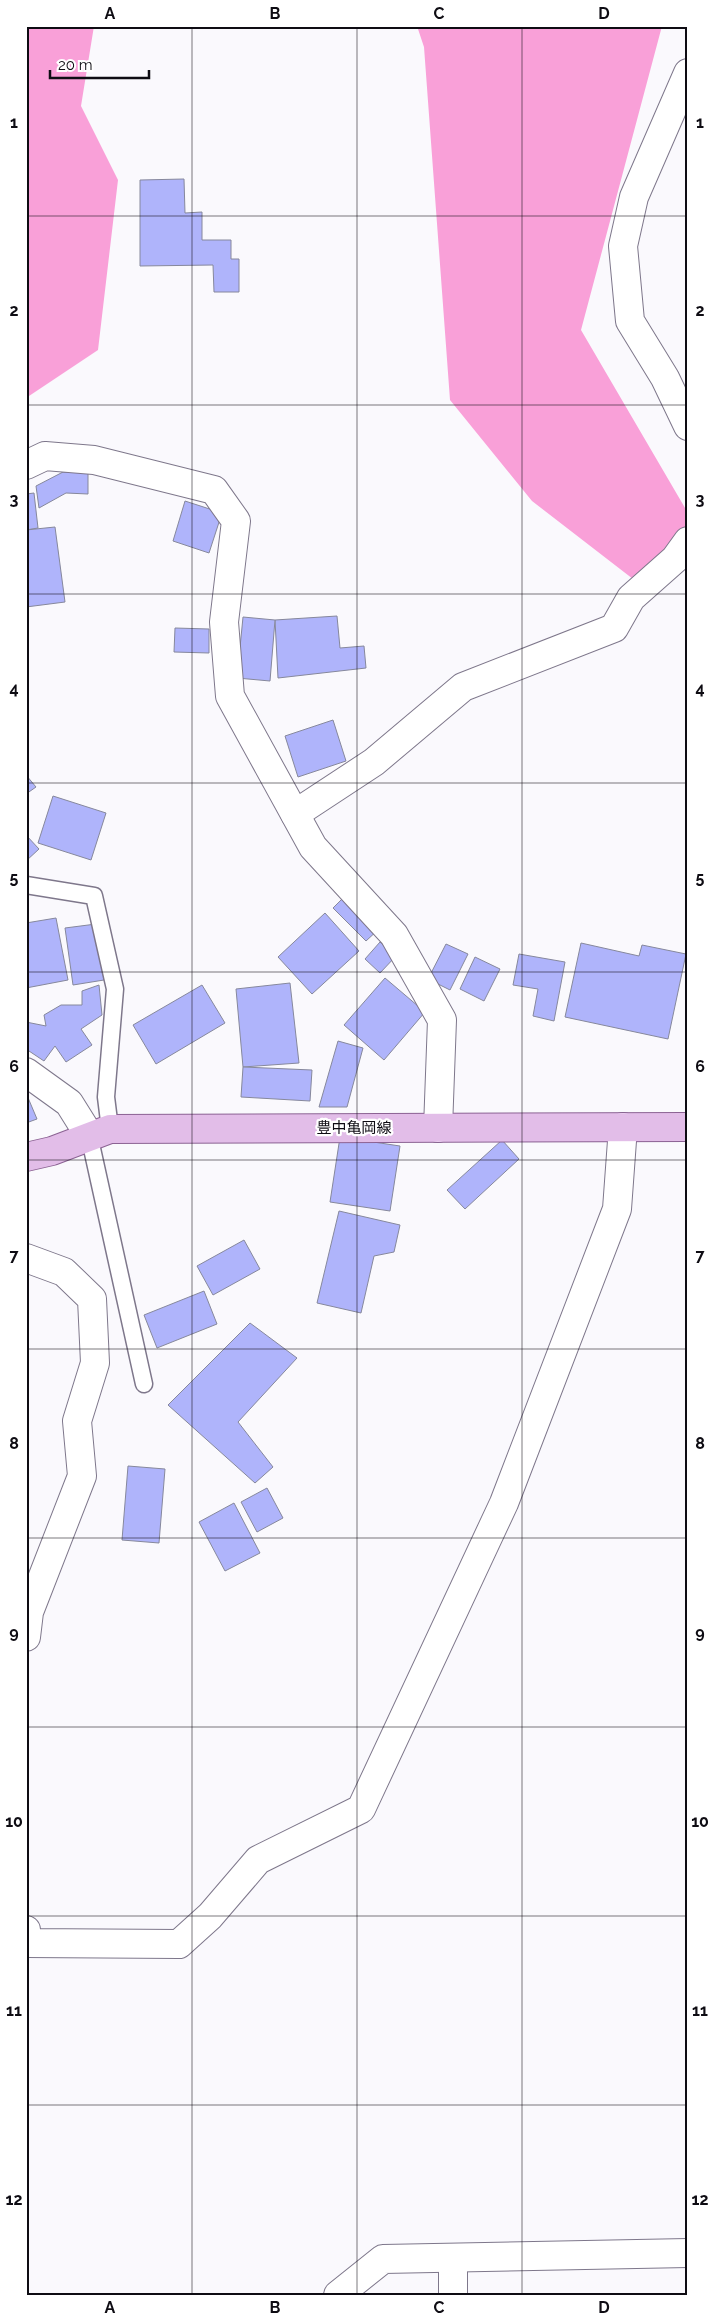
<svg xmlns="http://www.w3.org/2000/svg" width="714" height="2321" font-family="Raleway,'Noto Sans JP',sans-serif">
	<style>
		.forest { fill: #f9a0d8 }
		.building { fill: #afb4fb; stroke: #86889c }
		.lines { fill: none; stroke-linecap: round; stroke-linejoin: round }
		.service-casing { stroke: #7e778b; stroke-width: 19 }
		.minor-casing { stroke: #7e778b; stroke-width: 30 }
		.primary-casing { stroke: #8b6293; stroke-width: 30 }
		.service { stroke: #fff; stroke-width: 16 }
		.minor { stroke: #fff; stroke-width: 28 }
		.primary { stroke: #e2bde8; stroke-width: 28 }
		.grid { fill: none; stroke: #0e0c13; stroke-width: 1; stroke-opacity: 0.55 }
		.labels { text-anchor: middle; stroke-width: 4.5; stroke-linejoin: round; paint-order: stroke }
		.street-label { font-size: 15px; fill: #0e0c13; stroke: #fff }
		.neatline { fill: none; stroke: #0e0c13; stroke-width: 2 }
		.grid-label { font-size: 16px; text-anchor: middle; font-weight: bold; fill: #0e0c13 }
	</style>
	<rect width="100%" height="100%" fill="#faf9fd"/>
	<g class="forest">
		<polygon points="26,26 94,26 81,106 118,180 98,350 26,398"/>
		<polygon points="417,26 662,26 581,330 688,513 688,542 633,579 532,501 450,400 424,47"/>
	</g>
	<g class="building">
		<polygon points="184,179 185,213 202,212 202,240 231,240 231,259 239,259 239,292 214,292 213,265 140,266 140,180"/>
		<polygon points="63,472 88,472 88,494 66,493 39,508 36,486"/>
		<polygon points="34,493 38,528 26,530 26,494"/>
		<polygon points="185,501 222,513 209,553 173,541"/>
		<polygon points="55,527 65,602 26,607 26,530"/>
		<polygon points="337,616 340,648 364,646 366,668 278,678 275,620"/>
		<polygon points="243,617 275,620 270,681 237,678"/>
		<polygon points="175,628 209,629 209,653 174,652"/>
		<polygon points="333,720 346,761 298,777 285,736"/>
		<polygon points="26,775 36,787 26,794"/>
		<polygon points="53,796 106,813 91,860 38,843"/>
		<polygon points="26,835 39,849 26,861"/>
		<polygon points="347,894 380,928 366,941 333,908"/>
		<polygon points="325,913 359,951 312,994 278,957"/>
		<polygon points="56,918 68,980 26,988 26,923"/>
		<polygon points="96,924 104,980 73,985 65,928"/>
		<polygon points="380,942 396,956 380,973 365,959"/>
		<polygon points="581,943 639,956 642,945 686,954 668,1039 565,1017"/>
		<polygon points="446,944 468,954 450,990 428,979"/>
		<polygon points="519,954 565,962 554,1021 533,1016 538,989 513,985"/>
		<polygon points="475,957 500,969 484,1001 460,989"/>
		<polygon points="385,978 425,1012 384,1060 344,1025"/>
		<polygon points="290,983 299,1063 243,1067 236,989"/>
		<polygon points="99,985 102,1015 81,1029 92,1045 66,1062 55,1046 44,1061 26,1049 26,1022 46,1026 44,1015 61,1005 82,1005 82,991"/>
		<polygon points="202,985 225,1023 156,1064 133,1025"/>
		<polygon points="338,1041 363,1048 347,1107 319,1107"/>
		<polygon points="243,1067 312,1070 310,1101 241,1097"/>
		<polygon points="26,1093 37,1119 26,1123"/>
		<polygon points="340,1137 400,1146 390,1211 330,1202"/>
		<polygon points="502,1140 519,1159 465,1209 447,1190"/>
		<polygon points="339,1211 400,1225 394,1252 374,1256 361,1313 317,1303"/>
		<polygon points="244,1240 260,1269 213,1295 197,1266"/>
		<polygon points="204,1291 217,1324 157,1348 144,1315"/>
		<polygon points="250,1323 297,1358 238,1422 273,1467 255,1483 168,1405"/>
		<polygon points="128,1466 165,1469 159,1543 122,1540"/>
		<polygon points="267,1488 283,1518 257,1532 241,1502"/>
		<polygon points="234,1503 260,1553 225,1571 199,1522"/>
	</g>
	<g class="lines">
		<defs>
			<g id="service">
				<polyline points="26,885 94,896 115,989 106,1097 110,1129"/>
				<polyline points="89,1135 144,1384"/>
			</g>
			<g id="minor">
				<polyline points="688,73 634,197 623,246 630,321 665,378 688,426"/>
				<polyline points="26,465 45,456 94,460 214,490 236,521 224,622 230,696 313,847 394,935 442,1020 438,1128"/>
				<polyline points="295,814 374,762 463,687 614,628 631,598 675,559 688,541"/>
				<polyline points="26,1072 69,1103 89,1135"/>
				<polyline points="26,1258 64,1272 92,1299 95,1363 77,1421 82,1476 29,1612 26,1637"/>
				<polyline points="26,1930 27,1943 179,1944 210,1916 258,1860 361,1809 504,1503 617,1209 623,1127"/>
				<polyline points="338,2295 383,2259 688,2253"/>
				<polyline points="453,2295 453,2258"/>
			</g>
			<polyline id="primary" points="26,1157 52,1151 110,1129 688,1127"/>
		</defs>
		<use href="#service" class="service-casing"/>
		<use href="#minor" class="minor-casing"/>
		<use href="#primary" class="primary-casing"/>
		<use href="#service" class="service"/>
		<use href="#minor" class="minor"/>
		<use href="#primary" class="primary"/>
	</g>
	<path class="grid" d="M192 26V2295M357 26V2295M522 26V2295M26 216H688M26 405H688M26 594H688M26 783H688M26 972H688M26 1160H688M26 1349H688M26 1538H688M26 1727H688M26 1916H688M26 2105H688"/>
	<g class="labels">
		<g class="street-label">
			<text x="354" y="1133">豊中亀岡線</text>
		</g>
	</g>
	<rect width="714" height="2321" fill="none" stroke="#ffffff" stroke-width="55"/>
	<path d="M50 70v8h99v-8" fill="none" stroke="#0e0c13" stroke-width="2.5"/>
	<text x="58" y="70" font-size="15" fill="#0e0c13" stroke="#ffffff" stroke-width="4" paint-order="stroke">20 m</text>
	<rect x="28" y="28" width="658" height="2266" class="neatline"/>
	<g class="grid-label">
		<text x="110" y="19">A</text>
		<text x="275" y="19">B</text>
		<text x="439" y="19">C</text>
		<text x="604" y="19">D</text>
		<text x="14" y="128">1</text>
		<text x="700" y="128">1</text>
		<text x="14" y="316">2</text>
		<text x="700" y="316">2</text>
		<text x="14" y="505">3</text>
		<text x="700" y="505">3</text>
		<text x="14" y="694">4</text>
		<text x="700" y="694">4</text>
		<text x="14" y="883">5</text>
		<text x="700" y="883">5</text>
		<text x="14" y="1072">6</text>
		<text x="700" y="1072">6</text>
		<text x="14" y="1261">7</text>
		<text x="700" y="1261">7</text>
		<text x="14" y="1449">8</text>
		<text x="700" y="1449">8</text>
		<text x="14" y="1638">9</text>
		<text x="700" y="1638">9</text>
		<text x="14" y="1827">10</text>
		<text x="700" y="1827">10</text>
		<text x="14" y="2016">11</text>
		<text x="700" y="2016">11</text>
		<text x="14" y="2205">12</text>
		<text x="700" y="2205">12</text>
		<text x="110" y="2313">A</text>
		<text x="275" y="2313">B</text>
		<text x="439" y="2313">C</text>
		<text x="604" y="2313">D</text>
	</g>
</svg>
